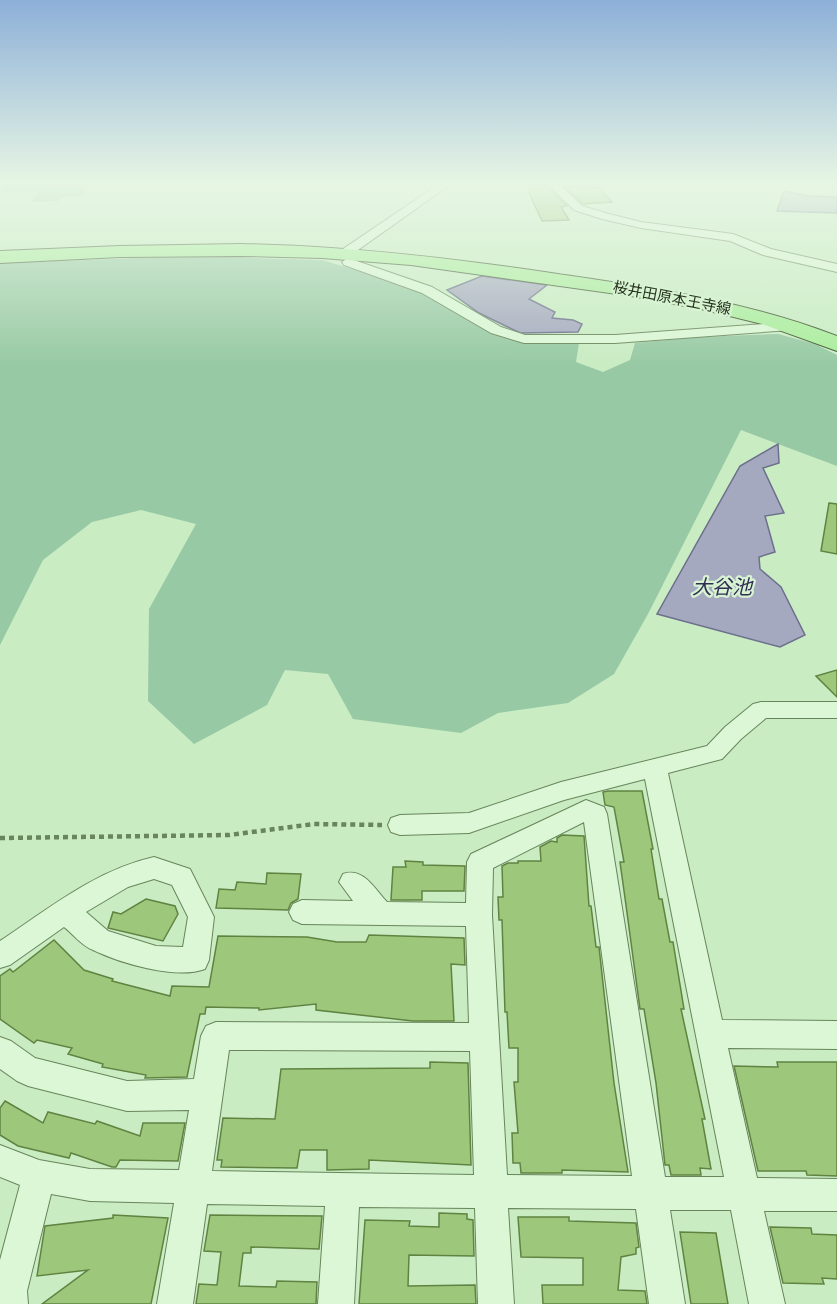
<svg xmlns="http://www.w3.org/2000/svg" width="837" height="1304" font-family="'Zilla Slab','Noto Sans JP',serif">
	<style>
		.green { fill: #97c9a4 }
		.cemetery { fill: #96bea1 }
		.water { fill: #a5a9bf; stroke: #6c708c; stroke-width: 1.5 }
		.building { fill: #9dc87b; stroke: #608342; stroke-width: 1.5 }
		.lines { fill: none; stroke-linecap: round; stroke-linejoin: round }
		.street-casing { stroke: #68855b; stroke-width: 2 }
		.primary-casing { stroke: #3d532f; stroke-width: 2 }
		.path { stroke: #68855b; stroke-width: 4.5; stroke-dasharray: 5 4; stroke-linecap: butt }
		.street { fill: #dbf7d6; fill-rule: evenodd }
		.primary { fill: #aaed9c; fill-rule: evenodd }
		.labels { text-anchor: middle; stroke-width: 4.5; stroke-linejoin: round; paint-order: stroke }
		.far-street-label { font-size: 15px; fill: #27351e; stroke: #d7f3d2 }
		.water-label { font-size: 20px; font-style: italic; fill: #312e54; stroke: #d7f3d2 }
	</style>
	<rect width="100%" height="100%" fill="#c9ecc3"/>
	<polygon class="green" points="193,256 322,260 409,286 497,335 531,343 579,343 576,362 603,372 630,360 635,343 699,337 778,334 815,344 837,355 837,466 741,430 648,614 614,674 568,703 498,713 461,733 353,719 328,674 285,670 267,705 194,744 148,701 149,609 196,524 141,510 92,522 43,560 0,645 0,263"/>
	<polygon class="cemetery" points="5,184 90,184 82,196 63,197 58,201 31,202 39,191 0,192"/>
	<g class="water">
		<polygon points="784,191 809,196 837,197 837,213 777,211"/>
		<polygon points="482,276 547,285 529,299 555,312 552,318 573,320 582,324 578,332 520,333 479,313 447,290"/>
		<polygon points="778,444 779,463 763,468 784,513 765,516 775,552 759,557 760,569 781,587 805,635 780,647 657,614 740,466"/>
	</g>
	<g class="building">
		<polygon points="531,184 546,185 567,206 561,207 569,220 542,221 529,193"/>
		<polygon points="564,186 599,188 612,202 583,204"/>
		<polygon points="829,503 837,504 837,554 821,551"/>
		<polygon points="837,670 837,697 816,676"/>
		<polygon points="608,791 642,791 653,849 651,849 659,899 662,899 670,942 673,942 684,1009 681,1009 705,1119 702,1119 711,1169 700,1168 701,1175 671,1175 669,1165 665,1165 656,1083 644,1009 640,1009 625,898 620,862 624,862 614,807 605,805 603,792"/>
		<polygon points="562,835 584,836 589,906 591,906 596,947 599,947 614,1083 628,1172 562,1170 562,1173 521,1173 520,1163 513,1163 512,1133 518,1133 514,1082 518,1082 518,1048 509,1048 507,1012 505,1012 502,920 499,920 498,897 503,897 502,866 508,863 518,863 518,861 541,861 540,847 551,841 557,842 557,838"/>
		<polygon points="405,861 423,862 423,865 465,866 464,891 422,891 422,900 391,900 393,867 406,867"/>
		<polygon points="267,873 301,874 298,899 291,903 288,910 216,908 219,889 235,890 237,882 266,884"/>
		<polygon points="146,899 175,906 178,914 163,941 108,928 113,912 121,914"/>
		<polygon points="369,935 464,938 465,965 451,964 454,1021 413,1021 316,1010 316,1004 259,1010 259,1008 206,1007 205,1014 200,1014 187,1077 145,1078 146,1075 102,1067 103,1064 68,1054 72,1048 37,1040 34,1043 0,1019 0,976 10,969 13,972 54,940 84,970 113,979 112,981 170,996 172,986 209,987 218,936 307,937 337,942 366,942"/>
		<polygon points="430,1062 468,1063 471,1165 369,1160 369,1169 327,1170 327,1150 300,1150 297,1168 221,1167 222,1160 217,1160 223,1118 275,1119 281,1069 430,1068"/>
		<polygon points="777,1062 837,1062 837,1176 807,1175 806,1171 758,1171 734,1066 778,1067"/>
		<polygon points="5,1101 43,1123 48,1112 95,1124 97,1121 140,1136 143,1123 185,1123 178,1161 120,1160 116,1167 112,1167 71,1153 69,1158 18,1146 0,1135 0,1108"/>
		<polygon points="439,1213 467,1214 467,1219 473,1220 474,1256 409,1255 408,1286 475,1285 476,1304 359,1304 365,1220 410,1221 409,1226 439,1227"/>
		<polygon points="113,1215 168,1218 151,1304 42,1304 88,1270 37,1276 45,1226 113,1218"/>
		<polygon points="210,1215 322,1216 319,1249 251,1247 251,1253 243,1253 239,1286 276,1287 277,1281 317,1282 316,1304 196,1304 199,1284 217,1285 221,1252 204,1251"/>
		<polygon points="518,1217 569,1217 569,1221 636,1223 639,1247 636,1248 636,1254 621,1257 618,1290 645,1291 647,1304 543,1304 542,1285 583,1285 583,1258 521,1257"/>
		<polygon points="770,1227 811,1228 812,1234 837,1235 837,1279 822,1278 824,1284 783,1283"/>
		<polygon points="680,1232 716,1233 728,1304 691,1304"/>
	</g>
	<g class="lines">
		<defs>
			<g id="street">
				<polygon points="439,184 451,184 348,257 340,257 340,251"/>
				<polygon points="548,184 559,184 582,206 609,214 641,222 733,234 771,249 837,264 837,272 763,255 730,241 641,228 602,219 574,210"/>
				<polygon points="348,258 432,287 501,327 525,335 615,335 790,322 797,326 790,330 615,343 524,343 491,333 422,293 344,265 342,262"/>
				<path d="M761 702H837V718H766L741 739 722 759 668 773 722 1020 837 1021V1049L728 1048 757 1178 837 1179V1211H764L785 1304H749L731 1210H670L685 1304H649L636 1209 508 1208 514 1304H478L475 1208 359 1207 354 1304H318L325 1206 207 1204 193 1304H157L174 1203 90 1201 51 1194 27 1291 28 1304H0V1260L20 1185 0 1177V1145L39 1160 90 1169 179 1170 189 1110 127 1111 28 1086 17 1081 0 1069V1037L11 1041 35 1058 127 1081 194 1079 201 1036 206 1026 216 1022 469 1023 466 926 302 924 293 920 289 912 293 904 302 900 353 901 339 882 343 874C363 867 374 888 387 902L466 903 467 862 471 854 586 800 604 807 607 814 665 1177H724L645 779 564 800 469 833 400 835 391 832 388 825 391 818 400 815 469 813 561 782 707 746 725 727 753 704ZM584 822 632 1176 507 1175 492 915 493 868ZM229 1050 470 1051 474 1175 212 1171Z"/>
				<path d="M154 857 190 869 214 917 209 960 205 969C176 980 120 963 93 950 82 946 73 934 64 927L10 965 0 968V941C48 909 96 870 154 857ZM154 879 172 885 188 917 183 947 156 946 108 931 86 912 128 887Z"/>
			</g>
			<path id="primary" d="M241 244C348 246 452 258 558 274 653 288 747 301 837 336V351L762 324 701 309 631 296 411 265 322 258 241 256 120 257 0 263V251L120 246Z"/>
		</defs>
		<use href="#street" class="street-casing"/>
		<use href="#primary" class="primary-casing"/>
		<polyline class="path" points="0,838 229,835 314,824 382,825"/>
		<use href="#street" class="street"/>
		<use href="#primary" class="primary"/>
	</g>
	<linearGradient id="sky" x2="0" y2="1"><stop stop-color="#8db0d8"/><stop offset="0.5" stop-color="#e7f6e4"/><stop offset="1" stop-color="#e7f6e4" stop-opacity="0"/></linearGradient>
	<rect width="837" height="366" fill="url(#sky)"/>
	<g class="labels">
		<g class="far-street-label">
			<text transform="translate(672 298) rotate(11)" y="5">桜井田原本王寺線</text>
		</g>
		<g class="water-label">
			<text x="722" y="594">大谷池</text>
		</g>
	</g>
</svg>
